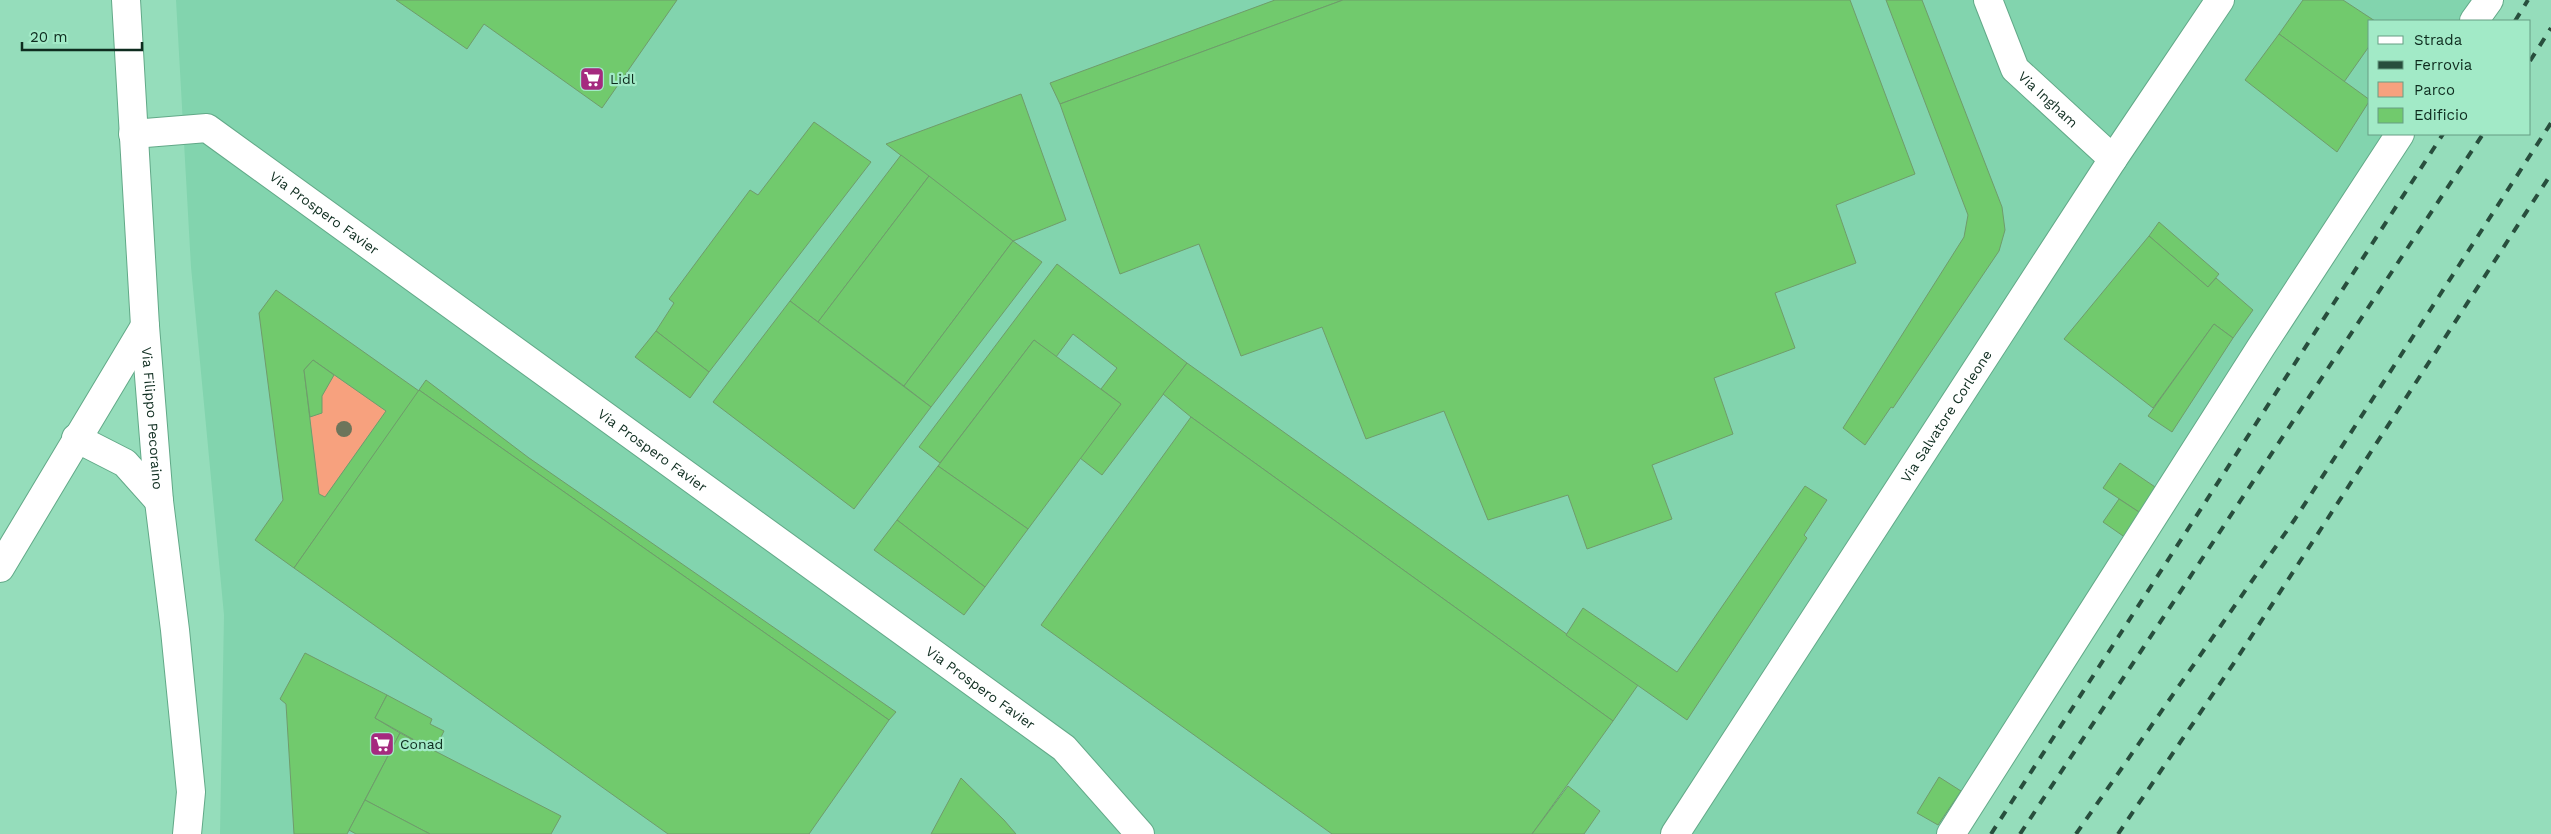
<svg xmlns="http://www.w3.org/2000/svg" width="2551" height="834" font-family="'Work Sans',sans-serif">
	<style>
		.built { fill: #82d4ae }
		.green { fill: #f7a17e }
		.building { fill: #71ca6d; stroke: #6f9c6b; fill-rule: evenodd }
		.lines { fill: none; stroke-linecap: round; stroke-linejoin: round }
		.minor-casing { stroke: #62a988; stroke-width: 30 }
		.minor { stroke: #fff; stroke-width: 28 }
		.rail { stroke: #284e3d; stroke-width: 4; stroke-dasharray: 9 9; stroke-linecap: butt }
		.tree { fill: #6d755b }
		.labels { text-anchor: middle; stroke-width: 4.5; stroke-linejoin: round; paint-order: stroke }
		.poi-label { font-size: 14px; fill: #0e2c1f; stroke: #a2eac7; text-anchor: start }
		.street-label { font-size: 14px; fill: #0e2c1f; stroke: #a2eac7 }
	</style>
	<rect width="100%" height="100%" fill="#95ddbb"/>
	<polygon class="built" points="176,0 2473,0 2460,21 2370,21 2370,134 2387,134 1936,834 220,834 224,615 191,267"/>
	<polygon class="green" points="334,375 386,411 325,497 319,494 310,417 322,413 322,396"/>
	<g class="building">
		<polygon points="396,0 677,0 602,108 484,24 467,49"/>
		<polygon points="1275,0 1343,0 1060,104 1050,83"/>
		<polygon points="1343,0 1850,0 1915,174 1836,205 1856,263 1775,293 1795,348 1714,378 1733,434 1652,465 1672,519 1587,549 1568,495 1488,520 1444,411 1366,439 1322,327 1241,356 1199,244 1120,274 1060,104"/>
		<polygon points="1886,0 1922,0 2002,207 2005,230 1999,251 1893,408 1891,407 1865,445 1843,428 1964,237 1968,215"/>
		<polygon points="2303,0 2343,0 2375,21 2370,21 2370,45 2344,82 2279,34"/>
		<polygon points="2279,34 2370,100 2337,152 2245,80"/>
		<polygon points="1021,94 1066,220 1013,241 886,144"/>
		<polygon points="814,122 871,162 709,372 656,331 674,303 669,299 750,190 758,195"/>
		<polygon points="901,155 929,176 818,322 790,301"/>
		<polygon points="929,176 1013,241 904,386 818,322"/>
		<polygon points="2159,222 2219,274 2208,287 2149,236"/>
		<polygon points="2149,236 2208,287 2216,278 2253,310 2233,338 2214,324 2153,408 2064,339"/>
		<polygon points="1013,241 1042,262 931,407 904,386"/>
		<polygon points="1057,264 1187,363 1102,475 1080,458 1121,404 1101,389 1117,368 1073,334 1056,357 1034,340 940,463 919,447"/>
		<path d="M276 290 419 391 294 568 255 540 283 500 259 313ZM313 360 386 411 325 497 319 494 304 370Z"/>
		<polygon points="790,301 931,407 854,509 713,402"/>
		<polygon points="2214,324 2233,338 2172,432 2148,416"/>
		<polygon points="656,331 709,372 690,398 635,357"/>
		<polygon points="1034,340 1121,404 1028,529 938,466"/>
		<polygon points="313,360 334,375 322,396 322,413 310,417 304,370"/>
		<polygon points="1187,363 1638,685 1613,721 1191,417 1163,394"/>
		<polygon points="426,380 529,458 896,712 889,720 419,390"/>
		<polygon points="419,390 889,720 809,834 668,834 294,568"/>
		<polygon points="1191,417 1613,721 1532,834 1332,834 1041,625"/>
		<polygon points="2120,463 2158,489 2142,514 2103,488"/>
		<polygon points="938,466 1028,529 985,587 897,520"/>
		<polygon points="1805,486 1827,500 1804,535 1807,538 1687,720 1566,635 1583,608 1677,672"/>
		<polygon points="2119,499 2142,514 2126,538 2103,522"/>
		<polygon points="897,520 985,587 964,615 874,550"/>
		<polygon points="305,653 387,695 375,718 400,733 347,834 294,834 286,704 280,699"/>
		<polygon points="387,695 432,719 430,724 444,731 434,751 375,718"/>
		<polygon points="400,733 561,816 551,834 430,834 365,800"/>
		<polygon points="1939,777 1961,791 1938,825 1917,813"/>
		<polygon points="961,778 1004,820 1016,834 931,834"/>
		<polygon points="1568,786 1600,811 1584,834 1532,834"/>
		<polygon points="365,800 430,834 356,834 349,830"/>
	</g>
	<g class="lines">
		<defs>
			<g id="minor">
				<path id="s1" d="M126 0 145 326 159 501 175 630 191 792 187 834"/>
				<path id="s2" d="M1988 0 2015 69 2113 159"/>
				<polyline points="2474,21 2489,0"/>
				<path id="s3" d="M133 134 207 128 1064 748 1140 834"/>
				<polyline points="76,438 125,463 159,501"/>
				<polyline points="0,568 145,326"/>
				<path id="s4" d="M1675 834 2113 159 2220 0"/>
				<polyline points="1951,834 2261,347 2400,134"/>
			</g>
		</defs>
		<use href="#minor" class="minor-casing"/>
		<use href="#minor" class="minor"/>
		<g class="rail">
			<polyline points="2515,21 2528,0"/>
			<polyline points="2530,61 2551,28"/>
			<polyline points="1991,834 2443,134"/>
			<polyline points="2020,834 2483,134"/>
			<polyline points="2076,834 2295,519 2551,123"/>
			<polyline points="2118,834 2236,660 2551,174"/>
		</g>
	</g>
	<circle class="tree" cx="344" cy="429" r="8"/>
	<defs>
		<symbol id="supermarket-square" viewBox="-11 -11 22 22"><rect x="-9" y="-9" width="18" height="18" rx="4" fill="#a52a7f" stroke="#a2eac7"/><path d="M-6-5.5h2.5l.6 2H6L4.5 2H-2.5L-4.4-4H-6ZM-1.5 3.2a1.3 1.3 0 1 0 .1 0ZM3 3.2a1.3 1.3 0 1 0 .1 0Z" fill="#fff"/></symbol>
	</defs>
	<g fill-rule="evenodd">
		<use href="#supermarket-square" x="578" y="65" width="28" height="28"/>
		<use href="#supermarket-square" x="368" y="730" width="28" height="28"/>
	</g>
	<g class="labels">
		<g class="poi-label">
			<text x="610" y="84">Lidl</text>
			<text x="400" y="749">Conad</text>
		</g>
		<g class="street-label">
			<text dy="5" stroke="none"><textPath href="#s2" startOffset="119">Via Ingham</textPath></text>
			<text dy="5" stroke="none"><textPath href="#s3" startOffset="219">Via Prospero Favier</textPath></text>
			<text dy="5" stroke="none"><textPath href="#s4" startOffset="498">Via Salvatore Corleone</textPath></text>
			<text dy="5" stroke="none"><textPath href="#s1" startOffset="419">Via Filippo Pecoraino</textPath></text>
			<text dy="5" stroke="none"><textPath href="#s3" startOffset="624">Via Prospero Favier</textPath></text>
			<text dy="5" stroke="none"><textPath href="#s3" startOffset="1029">Via Prospero Favier</textPath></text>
		</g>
	</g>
	<rect x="2368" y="20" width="162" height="115" fill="#a2eac7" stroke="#679e84"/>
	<rect x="2378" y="36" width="25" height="8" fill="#ffffff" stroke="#679e84"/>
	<text x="2414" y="45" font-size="15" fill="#0e2c1f">Strada</text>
	<rect x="2378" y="61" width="25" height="8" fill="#284e3d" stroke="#679e84"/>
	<text x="2414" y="70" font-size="15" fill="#0e2c1f">Ferrovia</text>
	<rect x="2378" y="82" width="25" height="15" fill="#f7a17e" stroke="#679e84"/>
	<text x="2414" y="95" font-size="15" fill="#0e2c1f">Parco</text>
	<rect x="2378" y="108" width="25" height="15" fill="#71ca6d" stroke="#679e84"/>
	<text x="2414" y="120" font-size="15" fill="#0e2c1f">Edificio</text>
	<path d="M22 42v8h120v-8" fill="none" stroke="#0e2c1f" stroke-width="2.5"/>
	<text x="30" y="42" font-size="15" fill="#0e2c1f" stroke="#a2eac7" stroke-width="4" paint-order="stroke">20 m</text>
</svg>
